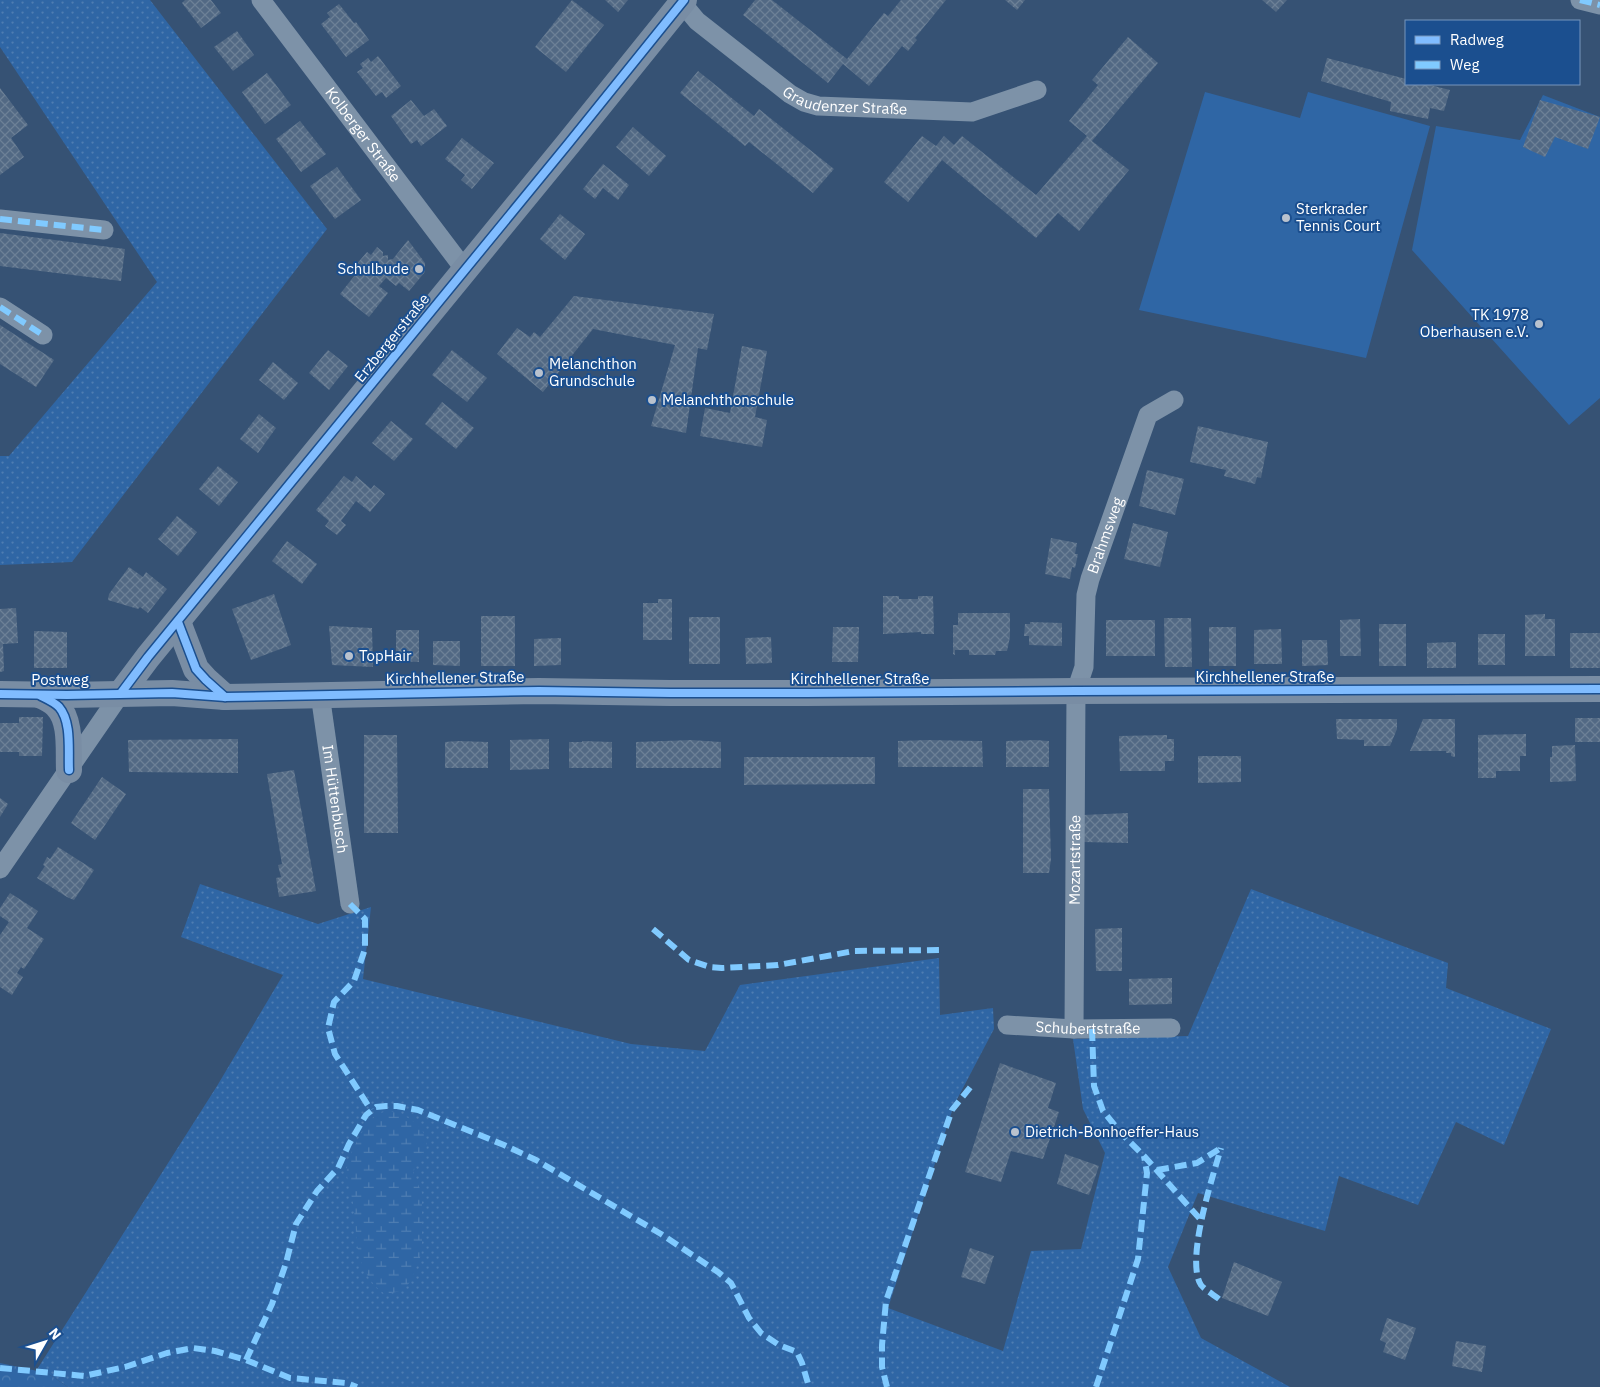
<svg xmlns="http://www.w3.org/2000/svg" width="1600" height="1387" font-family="'IBM Plex Sans',sans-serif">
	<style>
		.grass { fill: url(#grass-dots) }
		.forest { fill: url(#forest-crowns) }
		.wetland { fill: url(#wetland-marsh) }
		.green { fill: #2f66a5 }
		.building { fill: url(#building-cross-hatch) }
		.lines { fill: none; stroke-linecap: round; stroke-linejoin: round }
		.street { stroke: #7d92a8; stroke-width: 19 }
		.secondary { stroke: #798da4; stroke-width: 26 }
		.quiet { stroke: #80caff; stroke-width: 6; stroke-dasharray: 12 6; stroke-linecap: butt }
		.cycleway-casing { stroke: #1b4f8f; stroke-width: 11 }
		.cycleway { stroke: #80bcff; stroke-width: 8 }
		.poi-dot { fill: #b9c2ce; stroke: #1b4f8f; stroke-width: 2 }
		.labels { text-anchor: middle; stroke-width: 4; stroke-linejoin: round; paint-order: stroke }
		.street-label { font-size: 15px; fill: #fff; stroke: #1b4f8f }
		.poi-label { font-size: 15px; fill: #fff; stroke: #1b4f8f; text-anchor: start }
	</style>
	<defs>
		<pattern id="grass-dots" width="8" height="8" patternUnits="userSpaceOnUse" patternTransform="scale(1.25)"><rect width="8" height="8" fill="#2f66a5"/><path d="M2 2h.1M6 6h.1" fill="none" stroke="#4e7db2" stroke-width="1.8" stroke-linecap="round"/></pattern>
		<pattern id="forest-crowns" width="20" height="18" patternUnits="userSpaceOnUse" patternTransform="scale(1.25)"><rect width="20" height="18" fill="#2f66a5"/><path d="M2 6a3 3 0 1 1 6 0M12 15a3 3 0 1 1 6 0" fill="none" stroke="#4e7db2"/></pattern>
		<pattern id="wetland-marsh" width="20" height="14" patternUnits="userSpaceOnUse" patternTransform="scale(1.25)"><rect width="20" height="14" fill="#2f66a5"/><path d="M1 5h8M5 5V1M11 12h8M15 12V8" fill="none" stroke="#4e7db2"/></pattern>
		<pattern id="building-cross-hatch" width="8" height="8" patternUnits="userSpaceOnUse" patternTransform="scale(1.25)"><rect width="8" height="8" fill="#526984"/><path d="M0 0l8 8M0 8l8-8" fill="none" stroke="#6c8096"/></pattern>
	</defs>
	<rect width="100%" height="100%" fill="#365274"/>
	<g class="grass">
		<polygon points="0,0 150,0 327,229 72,562 0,565 0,456 9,456 157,282 0,47"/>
		<polygon points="200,884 318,924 371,907 363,979 631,1044 705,1051 740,985 939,958 940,1015 993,1008 994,1029 954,1105 888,1308 1003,1351 1031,1251 1081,1249 1105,1153 1083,1109 1073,1039 1188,1036 1251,889 1448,963 1446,988 1551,1029 1504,1145 1456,1122 1418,1205 1339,1176 1325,1231 1198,1193 1168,1267 1201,1338 1290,1387 68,1387 47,1373 36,1371 217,1086 283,975 181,937"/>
	</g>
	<polygon class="forest" points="0,1363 47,1373 68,1387 0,1387"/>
	<path class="wetland" d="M387 1111C405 1112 431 1129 426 1149 425 1154 419 1158 417 1163 415 1166 414 1170 413 1174L422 1193V1246L421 1255 411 1281 402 1291 385 1294C353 1272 358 1236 353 1203 351 1192 346 1179 347 1168 348 1156 366 1121 376 1115 379 1113 384 1112 387 1111Z"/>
	<g class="green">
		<polygon points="1205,92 1300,118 1308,92 1430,126 1366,358 1139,310"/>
		<polygon points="1543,95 1600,117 1600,398 1569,425 1412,250 1436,126 1520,140"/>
	</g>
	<g class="building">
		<polygon points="185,0 211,0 221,13 201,28 182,3"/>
		<polygon points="572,0 604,25 566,72 535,47"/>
		<polygon points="605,0 628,0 618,12"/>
		<polygon points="755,0 772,0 847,59 884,13 888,16 901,0 946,0 915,38 917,40 908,51 902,46 869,86 843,64 828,83 743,15"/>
		<polygon points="1005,0 1025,0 1017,10"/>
		<polygon points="1262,0 1287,0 1276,12"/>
		<polygon points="339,4 354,23 356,22 369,40 346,57 321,24 330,17 327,13"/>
		<polygon points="237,31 254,55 233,71 214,47"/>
		<polygon points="1128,37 1158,63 1092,141 1129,170 1079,231 1058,213 1036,238 942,160 908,202 884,182 922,136 936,146 944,136 954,145 962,136 1036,195 1087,136 1069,121 1098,85 1092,80"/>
		<polygon points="378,56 401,86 386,98 382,92 376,96 357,72 363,68 360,64 368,58 371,62"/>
		<polygon points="1327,58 1406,79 1406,84 1426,84 1450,90 1444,111 1430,108 1428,119 1390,111 1391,102 1321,81"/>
		<polygon points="698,71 754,116 759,109 834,169 813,193 749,142 745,146 680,93"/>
		<polygon points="267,73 291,105 265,124 242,92"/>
		<polygon points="0,88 28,125 11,138 24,157 0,175"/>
		<polygon points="411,100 424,116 434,109 447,126 421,146 417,140 411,144 391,116"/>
		<polygon points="1540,100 1600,117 1588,149 1555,137 1545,157 1523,147"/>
		<polygon points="300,121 326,154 301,172 276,139"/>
		<polygon points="633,127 666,156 649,176 616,147"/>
		<polygon points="462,138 494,163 472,189 461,180 465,175 445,159"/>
		<polygon points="603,164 629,185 618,200 603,188 595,199 583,189"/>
		<polygon points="337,167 361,200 335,219 310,186"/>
		<polygon points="560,214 585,234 565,260 540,239"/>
		<polygon points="0,233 125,249 121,281 0,266"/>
		<polygon points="408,240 425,263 425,272 409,291 399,283 396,286 386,278 379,286 388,293 369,317 340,294 359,270 355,266 367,252 371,255 377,247 383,252 383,256 388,255 388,260 393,259"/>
		<polygon points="574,296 714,314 707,350 698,348 686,433 651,426 675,345 593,329 543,392 497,354 517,328 530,337 534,332 540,337"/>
		<polygon points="0,325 54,360 36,387 0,364"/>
		<polygon points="742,346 767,351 755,417 767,420 762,447 700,436 705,408 730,413"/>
		<polygon points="328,350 348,366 329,390 309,373"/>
		<polygon points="452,350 487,378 467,402 432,375"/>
		<polygon points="273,362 298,383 284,400 259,380"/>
		<polygon points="442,402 474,428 456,449 425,424"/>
		<polygon points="259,414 276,428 258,453 240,439"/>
		<polygon points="391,421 413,439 394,461 372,443"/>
		<polygon points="1198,426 1268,442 1261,478 1257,477 1255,484 1224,476 1226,470 1190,462"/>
		<polygon points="218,466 238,482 219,506 199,489"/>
		<polygon points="1147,470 1184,479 1175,515 1139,506"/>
		<polygon points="344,476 352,482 356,476 371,489 374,485 385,494 370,512 356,501 341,521 346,525 337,535 325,526 329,521 316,510"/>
		<polygon points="177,516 197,532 178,556 158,539"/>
		<polygon points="1133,523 1168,532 1160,567 1124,559"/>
		<polygon points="1051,538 1077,543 1075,554 1078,554 1075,568 1072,567 1070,579 1045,574"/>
		<polygon points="287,541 317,564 302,584 272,561"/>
		<polygon points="129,567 143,577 146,572 167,589 148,613 140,607 138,609 108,600 109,594"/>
		<polygon points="274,594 291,645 251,660 232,609"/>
		<polygon points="883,596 899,596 899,599 918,599 918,596 933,596 934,634 921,634 921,632 883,634"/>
		<polygon points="658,599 672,599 672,640 643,640 643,603 658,603"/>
		<polygon points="16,608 18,643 3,644 4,671 0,672 0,609"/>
		<polygon points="958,613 1010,613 1010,637 1007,651 996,651 995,655 969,655 969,650 955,650 955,655 953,654 953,625 958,625"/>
		<polygon points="1545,614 1545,619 1555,619 1555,656 1525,656 1525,615"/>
		<rect x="481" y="616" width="34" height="50"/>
		<rect x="689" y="617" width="31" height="47"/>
		<polygon points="1164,618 1191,618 1192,667 1165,667"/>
		<polygon points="1360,619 1361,656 1340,656 1340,620"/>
		<rect x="1106" y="620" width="49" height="36"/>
		<polygon points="1030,622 1062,623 1062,646 1029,645 1029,636 1024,636 1025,624 1030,624"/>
		<rect x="1379" y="624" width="27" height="42"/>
		<polygon points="329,626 372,628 373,667 332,665"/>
		<polygon points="833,627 859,627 858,662 832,662"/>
		<rect x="1209" y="627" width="27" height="39"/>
		<polygon points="1281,629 1282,664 1254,664 1254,630"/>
		<polygon points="396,630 419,630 419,662 396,661"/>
		<polygon points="34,631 67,632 67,668 34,668"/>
		<rect x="1570" y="633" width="30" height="35"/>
		<rect x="1478" y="634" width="27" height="31"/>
		<polygon points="771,637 772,663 746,664 745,638"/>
		<polygon points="561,638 561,665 534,666 534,639"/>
		<polygon points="1302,640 1327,640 1328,665 1302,666"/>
		<polygon points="433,641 460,641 460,666 433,665"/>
		<polygon points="1456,642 1456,668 1427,668 1427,643"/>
		<polygon points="19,717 43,717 42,756 19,756 19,752 0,752 0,723 19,723"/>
		<rect x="1575" y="718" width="25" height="24"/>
		<polygon points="1336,719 1397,719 1397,729 1390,746 1364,746 1364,740 1337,739"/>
		<polygon points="1423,719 1455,719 1455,757 1451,756 1451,753 1446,753 1446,751 1410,751"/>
		<polygon points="1526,734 1526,756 1520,756 1520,771 1496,771 1496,778 1478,778 1478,735"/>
		<polygon points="364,735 397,735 398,833 364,833"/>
		<polygon points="1167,735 1167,739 1174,739 1174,761 1165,761 1165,771 1120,771 1119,736"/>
		<polygon points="238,739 238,773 129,772 128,740"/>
		<polygon points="549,739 549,769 510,770 510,740"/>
		<polygon points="691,740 721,742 721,768 636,768 636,742"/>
		<polygon points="927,740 982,741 983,767 898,767 898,741"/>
		<polygon points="1035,740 1049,741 1049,767 1006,767 1006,741"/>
		<polygon points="458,741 488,742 488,768 445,768 445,742"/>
		<polygon points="582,741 612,742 612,768 569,768 569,742 582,742"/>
		<polygon points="1575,745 1576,781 1550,782 1550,757 1552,757 1552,746"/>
		<polygon points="1198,756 1241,756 1241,782 1198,783"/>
		<polygon points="744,757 875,757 875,784 744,785"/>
		<polygon points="294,770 316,891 279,897 276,878 281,877 278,865 282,864 267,774"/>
		<polygon points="102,777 126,794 95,840 71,823"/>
		<polygon points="1023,789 1049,789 1051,859 1049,873 1023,873"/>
		<polygon points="0,798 8,804 0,817"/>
		<polygon points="1128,813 1128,843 1083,842 1083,815"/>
		<polygon points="58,847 94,870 74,900 67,897 37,878 45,866 43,865 47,857 50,859"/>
		<polygon points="10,893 38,911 27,928 44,939 24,969 21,967 17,973 23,977 12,995 0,987 0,935 9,922 0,916 0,908"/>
		<polygon points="1122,928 1122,971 1096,971 1095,929"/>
		<polygon points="1172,978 1172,1004 1129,1005 1129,979"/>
		<polygon points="1000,1063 1056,1083 1048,1108 1059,1112 1043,1159 1011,1151 1001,1182 965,1172"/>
		<polygon points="1065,1154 1099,1166 1089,1195 1057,1184"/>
		<polygon points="970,1248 994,1256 985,1284 961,1277"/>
		<polygon points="1234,1262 1282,1282 1268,1316 1222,1298"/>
		<polygon points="1387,1318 1416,1328 1405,1360 1383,1352 1386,1343 1380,1340"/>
		<polygon points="1456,1341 1486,1346 1482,1372 1452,1366"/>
	</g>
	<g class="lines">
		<g class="street">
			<path id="s1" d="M261 0 465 270"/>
			<polyline points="1580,0 1600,5"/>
			<path id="s2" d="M682 3 697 21 790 94 804 102 818 106 972 112 1037 90"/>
			<polyline points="0,219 104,230"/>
			<polyline points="0,307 43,335"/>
			<path id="s3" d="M320 694 350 904"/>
			<polyline points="0,869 121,693"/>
			<path id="s4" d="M1007 1025 1074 1029 1171 1028"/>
			<path id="s5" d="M1074 1029 1076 691 1084 667 1086 595 1090 579 1148 415 1174 400"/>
		</g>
		<g class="secondary">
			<polyline points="178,622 196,669 206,680 225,697"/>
			<polyline points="121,693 148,657 568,144 684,0"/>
			<polyline points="0,694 67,695 172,693 225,697 539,691 670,693 808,693 1076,691 1600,689"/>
			<path d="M37 694C44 697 52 700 57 706 72 721 68 751 69 770"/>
		</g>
		<g class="quiet">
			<polyline points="1580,0 1600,5"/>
			<polyline points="0,219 104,230"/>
			<polyline points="0,307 43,335"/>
			<polyline points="350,904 365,919 365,949 354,981 334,1002 328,1028 335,1054 371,1110"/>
			<polyline points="653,929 689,960 710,967 722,968 778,965 854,951 939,950"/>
			<polyline points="1092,1029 1094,1086 1103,1111 1121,1133 1144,1156 1200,1219"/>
			<polyline points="1157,1170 1197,1163 1221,1148"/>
			<path d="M1219 1299C1214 1295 1205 1290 1201 1285 1185 1260 1213 1176 1221 1148"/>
			<polyline points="246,1360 272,1304 286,1263 296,1224 317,1191 338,1168 349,1144 366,1115 376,1107 386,1106 397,1106 418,1110 504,1145 536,1160 661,1234 718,1272 731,1283 749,1318 761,1333 779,1345 797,1352 802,1363 809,1387"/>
			<polyline points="0,1368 84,1376 125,1367 167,1353 193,1348 215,1351 246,1360 290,1378 346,1383 357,1387"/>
			<polyline points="887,1387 882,1367 882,1345 886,1301 952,1110 972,1085"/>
			<polyline points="1096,1387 1138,1259 1147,1173 1144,1156"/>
		</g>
		<defs>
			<g id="cycleway">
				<polyline points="178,622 196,669 206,680 225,697"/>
				<polyline points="121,693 148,657 568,144 684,0"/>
				<polyline points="0,694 67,695 172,693 225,697 539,691 670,693 808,693 1076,691 1600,689"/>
				<path d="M41 696C47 699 54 702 59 707 72 722 68 751 69 770"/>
			</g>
		</defs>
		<use href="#cycleway" class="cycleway-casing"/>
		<use href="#cycleway" class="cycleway"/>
	</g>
	<g class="poi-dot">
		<circle cx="1286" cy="218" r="5"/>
		<circle cx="419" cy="269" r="5"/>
		<circle cx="1539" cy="324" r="5"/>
		<circle cx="539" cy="373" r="5"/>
		<circle cx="652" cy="400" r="5"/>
		<circle cx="349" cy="656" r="5"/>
		<circle cx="1015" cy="1132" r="5"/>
	</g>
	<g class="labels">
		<g class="street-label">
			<text dy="5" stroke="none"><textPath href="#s2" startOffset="198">Graudenzer Straße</textPath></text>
			<text dy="5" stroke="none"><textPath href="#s1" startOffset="169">Kolberger Straße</textPath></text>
			<text transform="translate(392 338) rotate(-51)" y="5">Erzbergerstraße</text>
			<text dy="5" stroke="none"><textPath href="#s5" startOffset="498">Brahmsweg</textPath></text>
			<text x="1265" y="682">Kirchhellener Straße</text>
			<text transform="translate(455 678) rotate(-1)" y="5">Kirchhellener Straße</text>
			<text x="860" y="684">Kirchhellener Straße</text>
			<text x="60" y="685">Postweg</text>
			<text dy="5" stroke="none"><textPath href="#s3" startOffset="106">Im Hüttenbusch</textPath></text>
			<text dy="5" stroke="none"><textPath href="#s5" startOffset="169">Mozartstraße</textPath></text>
			<text dy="5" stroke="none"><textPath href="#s4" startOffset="81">Schubertstraße</textPath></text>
		</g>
		<g class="poi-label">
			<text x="1296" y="214">Sterkrader<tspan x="1296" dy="17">Tennis Court</tspan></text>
			<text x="409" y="274" text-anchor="end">Schulbude</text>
			<text x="1529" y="320" text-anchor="end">TK 1978<tspan x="1529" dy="17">Oberhausen e.V.</tspan></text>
			<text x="549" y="369">Melanchthon<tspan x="549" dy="17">Grundschule</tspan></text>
			<text x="662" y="405">Melanchthonschule</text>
			<text x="359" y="661">TopHair</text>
			<text x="1025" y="1137">Dietrich-Bonhoeffer-Haus</text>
		</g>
	</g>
	<rect x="1405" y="20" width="175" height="65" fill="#1b4f8f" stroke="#7695bc"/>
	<rect x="1415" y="36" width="25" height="8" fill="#80bcff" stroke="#7695bc"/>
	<text x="1450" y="45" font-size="15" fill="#ffffff">Radweg</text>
	<rect x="1415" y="61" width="25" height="8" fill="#80caff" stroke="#7695bc"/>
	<text x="1450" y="70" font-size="15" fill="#ffffff">Weg</text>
	<g transform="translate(45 1342) rotate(51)" stroke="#1b4f8f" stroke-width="4" paint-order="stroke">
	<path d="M0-4L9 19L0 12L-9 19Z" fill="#ffffff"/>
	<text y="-8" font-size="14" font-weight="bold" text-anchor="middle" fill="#ffffff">N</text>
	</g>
</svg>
